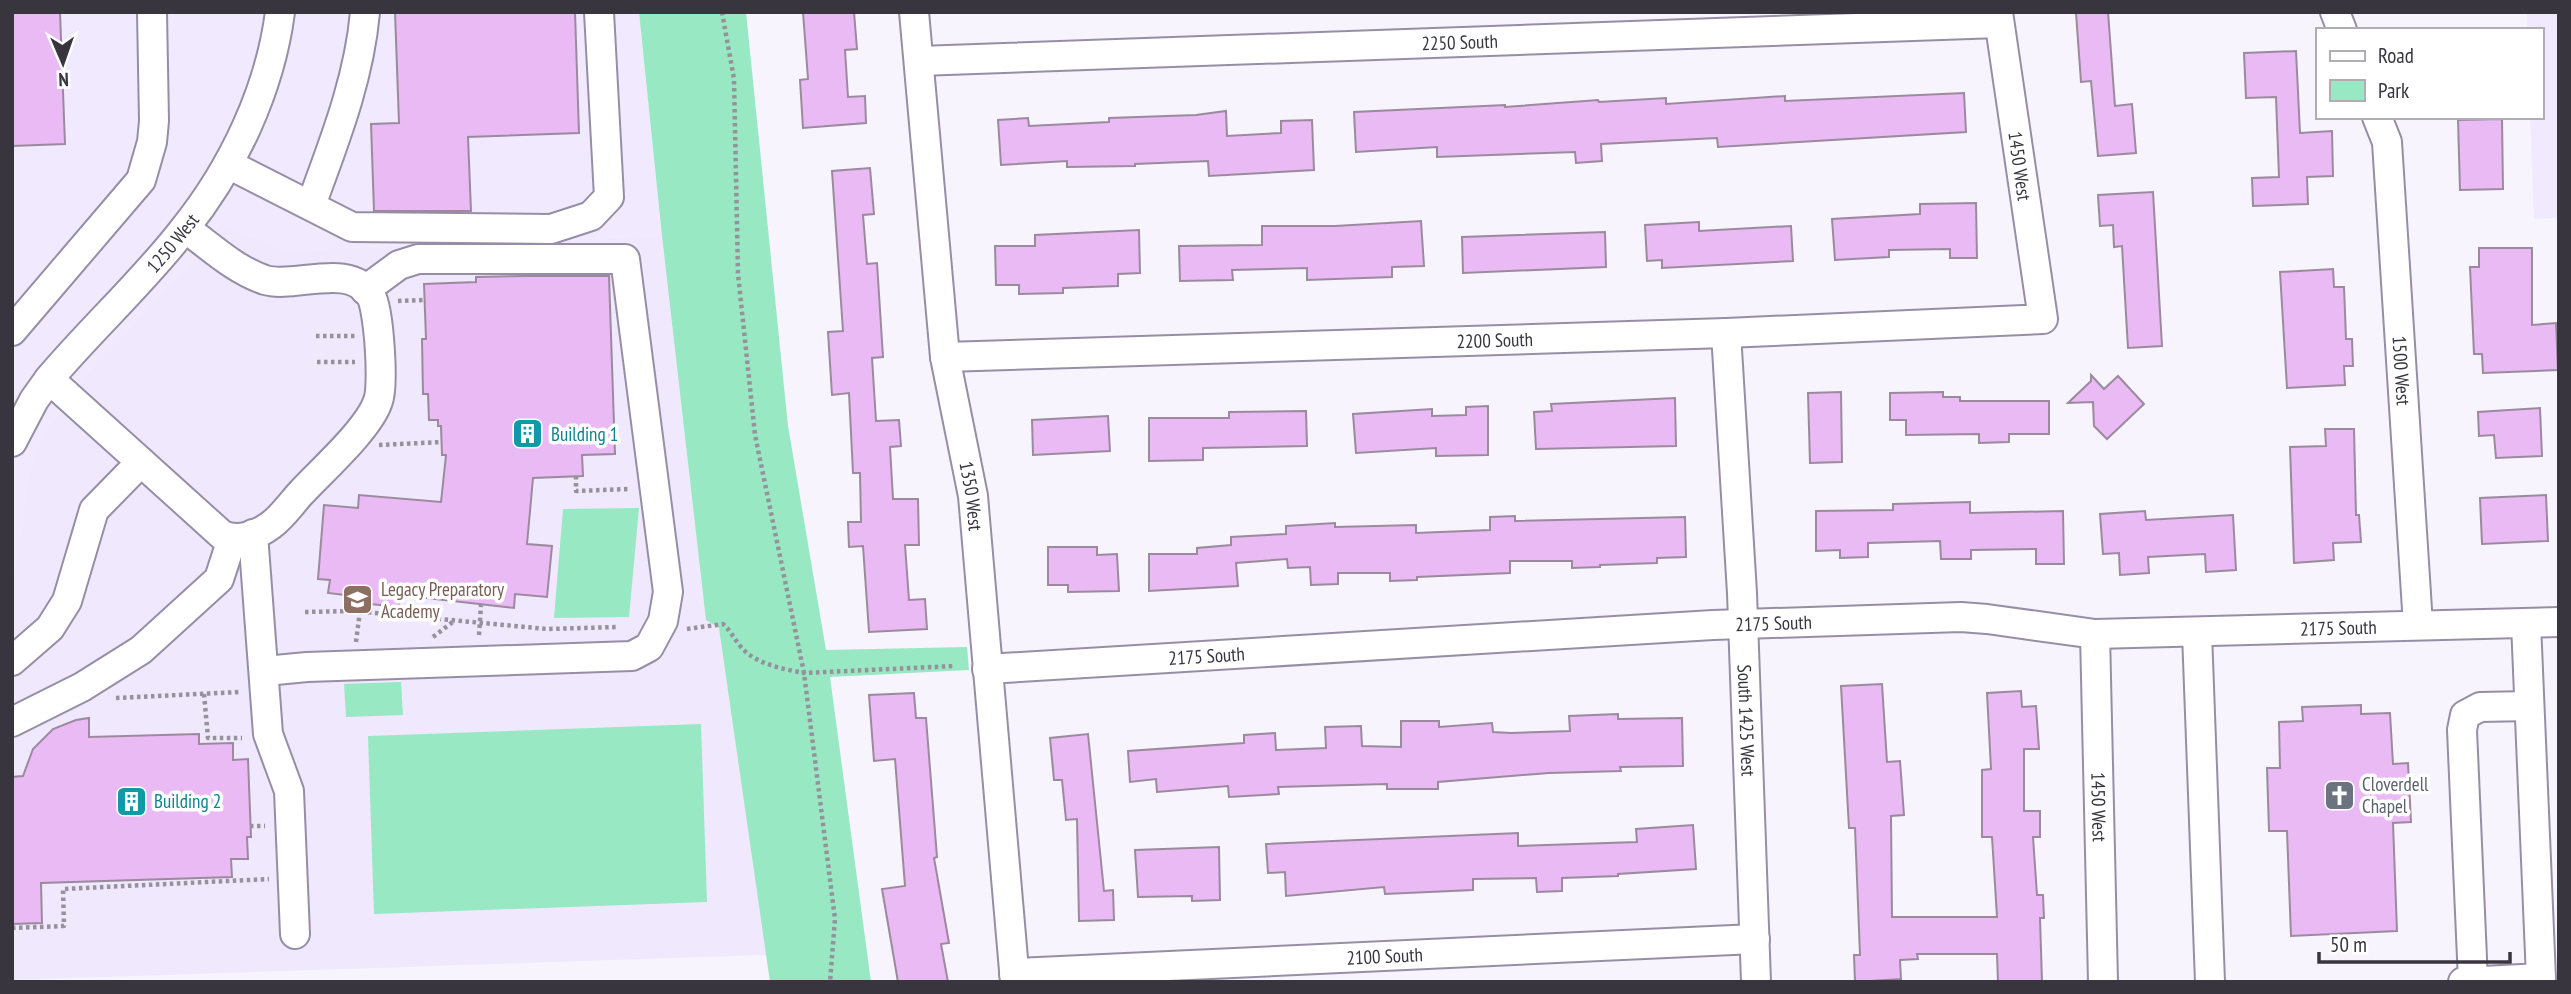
<svg xmlns="http://www.w3.org/2000/svg" width="2571" height="994" font-family="'PT Sans Narrow',sans-serif">
	<style>
		.built { fill: #f1eafe }
		.education { fill: #f0e8fd }
		.green { fill: #98e8c3 }
		.building { fill: #eabaf5; stroke: #9b8a9e; stroke-width: 2 }
		.lines { fill: none; stroke-linecap: round; stroke-linejoin: round }
		.minor-casing { stroke: #978ea5; stroke-width: 32 }
		.path { stroke: #95929c; stroke-width: 4.5; stroke-dasharray: 3.5 3.5; stroke-linecap: butt }
		.minor { stroke: #fff; stroke-width: 28 }
		.labels { text-anchor: middle; stroke-width: 7; stroke-linejoin: round; paint-order: stroke }
		.street-label { font-size: 19px; fill: #38353f; stroke: #fff }
		.culture-label { font-size: 19px; fill: #0d838f; stroke: #fff; text-anchor: start }
		.education-label { font-size: 19px; fill: #785e54; stroke: #fff; text-anchor: start }
		.worship-label { font-size: 19px; fill: #5b616d; stroke: #fff; text-anchor: start }
	</style>
	<rect width="100%" height="100%" fill="#f8f4fe"/>
	<g class="built">
		<polygon points="12,12 639,12 662,236 282,250 221,223 184,269 89,371 46,429 34,455 27,480 17,562 12,579"/>
		<polygon points="2527,12 2559,12 2559,218 2534,219 2530,117 2541,117 2541,30 2527,30"/>
	</g>
	<polygon class="education" points="221,223 282,250 662,236 706,620 719,628 767,955 12,980 12,579 17,562 27,480 34,455 46,429 89,371 184,269"/>
	<g class="green">
		<polygon points="639,12 746,12 788,426 826,650 967,647 969,670 830,677 871,982 770,982 719,628 706,620 662,236"/>
		<polygon points="639,508 629,617 554,618 563,509"/>
		<polygon points="401,682 403,715 346,717 344,684"/>
		<polygon points="701,724 707,902 374,914 368,736"/>
	</g>
	<g class="building">
		<polygon points="12,12 60,12 65,144 12,146"/>
		<polygon points="395,12 575,12 579,133 468,137 471,211 374,211 371,124 399,123"/>
		<polygon points="803,12 854,12 857,49 845,50 848,97 865,96 866,123 803,128 800,80 808,79"/>
		<polygon points="2108,12 2115,106 2132,104 2136,153 2098,156 2091,81 2081,82 2076,13"/>
		<polygon points="2296,51 2300,133 2332,131 2333,176 2307,177 2308,204 2253,206 2252,178 2279,177 2276,97 2246,98 2244,53"/>
		<polygon points="1964,93 1966,132 1718,147 1717,138 1601,144 1602,161 1576,163 1575,152 1437,157 1437,147 1356,152 1354,112 1505,105 1505,107 1598,100 1599,102 1666,98 1666,104 1785,96 1785,101"/>
		<polygon points="1226,111 1227,136 1281,133 1281,121 1312,120 1314,170 1209,176 1208,161 1135,164 1135,166 1067,167 1067,161 1001,165 998,120 1028,118 1029,126 1109,122 1109,118 1196,115"/>
		<polygon points="2502,119 2503,189 2460,190 2458,120"/>
		<polygon points="870,168 874,214 863,215 867,264 877,263 883,357 872,358 876,421 899,420 901,446 890,447 893,499 918,499 919,545 905,545 909,600 925,599 927,629 869,632 863,546 849,547 848,522 861,522 860,473 853,473 849,393 832,395 828,332 843,331 832,171"/>
		<polygon points="2153,192 2162,346 2128,348 2122,246 2114,247 2113,225 2100,226 2098,195"/>
		<polygon points="1976,203 1977,258 1950,258 1950,249 1889,250 1889,257 1835,260 1832,219 1920,214 1920,204"/>
		<polygon points="1421,221 1424,266 1392,267 1392,277 1307,280 1307,268 1232,270 1233,280 1180,281 1179,246 1262,245 1262,226 1335,226"/>
		<polygon points="1699,222 1699,231 1791,226 1793,261 1662,268 1662,260 1647,261 1645,225"/>
		<polygon points="1139,230 1140,273 1118,274 1118,286 1063,288 1063,293 1019,294 1019,285 996,285 995,246 1035,246 1035,235"/>
		<polygon points="1605,232 1606,267 1463,273 1462,237"/>
		<polygon points="2479,248 2532,248 2532,325 2556,323 2558,370 2483,373 2482,354 2474,354 2471,289 2470,267 2479,267"/>
		<polygon points="2333,269 2334,287 2344,287 2346,339 2352,339 2353,366 2344,366 2345,385 2287,388 2280,272"/>
		<polygon points="525,276 609,276 615,454 582,455 583,476 533,478 527,544 552,546 547,597 515,594 514,608 400,595 399,607 361,603 361,597 328,593 330,580 318,579 324,505 358,508 359,495 441,502 446,455 442,455 441,426 438,426 438,420 429,420 428,394 423,394 422,339 426,339 424,284 476,282 476,277"/>
		<polygon points="2091,375 2104,389 2118,376 2144,404 2107,439 2094,426 2093,402 2068,403 2091,381"/>
		<polygon points="1841,392 1842,462 1810,463 1808,393"/>
		<polygon points="1943,392 1943,397 1960,397 1960,401 2049,401 2049,434 2009,434 2009,442 1979,443 1979,434 1906,435 1906,420 1890,420 1890,393"/>
		<polygon points="1675,398 1676,446 1536,449 1534,412 1552,411 1551,404"/>
		<polygon points="1488,406 1488,455 1436,456 1436,448 1356,453 1353,414 1432,409 1432,416 1466,415 1466,407"/>
		<polygon points="2540,408 2542,456 2496,458 2494,435 2479,436 2478,412"/>
		<polygon points="1306,411 1307,446 1203,448 1203,460 1149,461 1149,418 1229,418 1229,412"/>
		<polygon points="1108,416 1110,451 1033,455 1032,420"/>
		<polygon points="2325,429 2354,429 2356,515 2359,515 2361,542 2333,543 2334,560 2294,563 2290,447 2326,446"/>
		<polygon points="2546,495 2548,541 2482,544 2480,498"/>
		<polygon points="1970,502 1970,513 2063,511 2064,564 2036,564 2036,549 1971,550 1971,559 1941,559 1940,541 1868,543 1868,557 1840,558 1840,550 1816,551 1816,511 1893,510 1893,504"/>
		<polygon points="2145,511 2146,520 2233,515 2236,570 2206,572 2205,554 2148,557 2149,573 2120,575 2119,553 2103,554 2100,514"/>
		<polygon points="1515,516 1515,521 1685,517 1686,557 1657,558 1657,563 1600,565 1600,567 1572,568 1572,561 1510,561 1510,573 1417,577 1417,580 1390,581 1390,573 1338,573 1338,584 1311,585 1310,567 1288,568 1287,559 1236,563 1238,586 1149,591 1149,554 1197,554 1197,548 1231,545 1231,537 1286,534 1286,526 1335,523 1335,527 1416,525 1416,533 1490,530 1490,517"/>
		<polygon points="1048,547 1097,547 1097,555 1117,554 1119,591 1068,592 1068,585 1048,585"/>
		<polygon points="1882,684 1887,762 1900,761 1904,815 1891,816 1892,917 1997,917 1992,837 1982,837 1982,770 1991,769 1987,693 2021,691 2022,707 2036,706 2039,749 2024,749 2024,811 2040,811 2040,837 2033,837 2037,895 2043,895 2044,918 2040,918 2042,982 1998,982 1997,954 1917,954 1918,959 1900,960 1901,979 1855,982 1854,955 1860,955 1855,828 1849,828 1841,686"/>
		<polygon points="914,693 916,718 926,718 937,857 934,858 949,943 941,944 948,982 898,982 882,889 905,886 895,759 874,761 869,695"/>
		<polygon points="2361,705 2361,714 2390,713 2393,764 2408,763 2411,822 2393,823 2397,931 2291,936 2287,831 2269,831 2267,768 2280,768 2279,722 2303,721 2302,707"/>
		<polygon points="1618,714 1618,719 1682,718 1683,766 1620,767 1621,771 1549,773 1438,782 1438,789 1387,789 1387,784 1278,787 1279,794 1229,797 1228,786 1157,792 1156,779 1130,782 1128,751 1244,743 1244,735 1275,733 1276,750 1326,748 1325,727 1361,726 1362,746 1401,747 1401,721 1439,721 1439,727 1492,723 1493,732 1511,733 1570,731 1569,716"/>
		<polygon points="89,718 89,737 199,734 199,744 233,743 233,760 248,759 251,837 247,837 248,859 231,859 232,877 41,883 42,923 12,924 12,777 23,776 33,749 53,729 76,720"/>
		<polygon points="1088,734 1104,891 1113,890 1114,920 1079,921 1077,819 1066,820 1062,780 1054,780 1050,738"/>
		<polygon points="1693,825 1696,869 1618,874 1618,876 1562,878 1562,891 1537,892 1536,878 1473,879 1473,890 1385,894 1384,887 1286,896 1285,872 1268,873 1266,844 1518,833 1518,846 1637,842 1636,829"/>
		<polygon points="1219,847 1220,900 1192,901 1192,896 1138,897 1135,850"/>
	</g>
	<g class="lines">
		<defs>
			<g id="minor">
				<path id="s1" d="M914 12 945 357 973 496 1015 982"/>
				<polyline points="2335,12 2342,30"/>
				<path id="s2" d="M919 61 1999 23"/>
				<path id="s3" d="M2377 117 2387 142 2418 625"/>
				<polyline points="228,164 352,227 551,229 591,216 609,197 599,12"/>
				<path d="M311 205C334 142 359 80 365 12"/>
				<polyline points="12,331 141,180 152,142 154,121 152,12"/>
				<path id="s4" d="M1726 333 1742 593 1756 982"/>
				<path id="s5" d="M945 357 1726 333 2043 319 1998 12"/>
				<path d="M49 379 222 535C239 542 256 536 271 525 282 517 291 504 300 494 321 471 369 429 378 401 384 386 379 310 371 296 350 261 295 289 265 280 235 270 211 247 185 228"/>
				<path id="s6" d="M12 442 34 400 49 379C92 328 143 282 184 229 233 168 270 90 280 12"/>
				<polyline points="253,534 268,734 289,791 295,934"/>
				<polyline points="2197,633 2210,982"/>
				<path id="s7" d="M2095 634 2103 982"/>
				<polyline points="12,661 50,628 67,601 94,510 141,462"/>
				<path id="s8" d="M987 669 1713 625 1961 617 1987 619 2095 634 2559 622"/>
				<polyline points="265,671 307,667 632,656 649,647 663,621 668,592 625,259 418,259 399,265 365,290"/>
				<polyline points="12,722 82,687 141,650 219,579 232,539"/>
				<path id="s9" d="M1014 973 1755 939"/>
				<polyline points="2473,981 2462,730 2465,715 2480,707 2529,706"/>
				<polyline points="2463,982 2541,978 2526,623"/>
			</g>
		</defs>
		<use href="#minor" class="minor-casing"/>
		<g class="path">
			<polyline points="722,12 734,79 738,274 755,435 804,673 835,919 830,982"/>
			<polyline points="398,301 425,300"/>
			<polyline points="316,336 355,336"/>
			<polyline points="317,362 355,362"/>
			<polyline points="379,445 442,442"/>
			<polyline points="576,476 576,491 629,489"/>
			<polyline points="305,612 354,611 547,629 617,627"/>
			<path d="M687 629 723 624C731 631 734 639 741 647 755 664 783 669 804 673L955 666"/>
			<polyline points="479,635 481,605"/>
			<polyline points="433,637 454,621"/>
			<polyline points="356,642 360,611"/>
			<polyline points="204,694 208,738 242,738"/>
			<polyline points="116,698 240,692"/>
			<polyline points="250,826 265,826"/>
			<polyline points="12,928 64,926 63,889 269,879"/>
		</g>
		<use href="#minor" class="minor"/>
	</g>
	<defs>
		<symbol id="building-square" viewBox="-11 -11 22 22"><rect x="-9" y="-9" width="18" height="18" rx="4" fill="#0f9aa8" stroke="#fff"/><path d="M-4-6H4V6H1V3H-1V6H-4ZM-2.5-4.3h1.7v1.8h-1.7ZM.8-4.3h1.7v1.8H.8ZM-2.5-1h1.7V.8h-1.7ZM.8-1h1.7V.8H.8Z" fill="#fff"/></symbol>
		<symbol id="school-square" viewBox="-11 -11 22 22"><rect x="-9" y="-9" width="18" height="18" rx="4" fill="#8d6e63" stroke="#fff"/><path d="M0-5L7-2L0 1L-7-2ZM-4 1L0 2.5L4 1V4Q0 6-4 4Z" fill="#fff"/></symbol>
		<symbol id="church-square" viewBox="-11 -11 22 22"><rect x="-9" y="-9" width="18" height="18" rx="4" fill="#6b7280" stroke="#fff"/><path d="M-1.2-6h2.4v3.5h3.3v2.4h-3.3V6h-2.4V-.1h-3.3v-2.4h3.3Z" fill="#fff"/></symbol>
	</defs>
	<g fill-rule="evenodd">
		<use href="#building-square" x="510" y="416" width="35" height="35"/>
		<use href="#school-square" x="340" y="582" width="35" height="35"/>
		<use href="#church-square" x="2322" y="778" width="35" height="35"/>
		<use href="#building-square" x="114" y="784" width="35" height="35"/>
	</g>
	<g class="labels">
		<g class="street-label">
			<text dy="7" stroke="none"><textPath href="#s2" startOffset="541">2250 South</textPath></text>
			<text transform="translate(2020 166) rotate(82)" y="7">1450 West</text>
			<text dy="7" stroke="none"><textPath href="#s6" startOffset="257">1250 West</textPath></text>
			<text dy="7" stroke="none"><textPath href="#s5" startOffset="550">2200 South</textPath></text>
			<text dy="7" stroke="none"><textPath href="#s3" startOffset="256">1500 West</textPath></text>
			<text dy="7" stroke="none"><textPath href="#s1" startOffset="488">1350 West</textPath></text>
			<text dy="7" stroke="none"><textPath href="#s8" startOffset="788">2175 South</textPath></text>
			<text dy="7" stroke="none"><textPath href="#s8" startOffset="1354">2175 South</textPath></text>
			<text dy="7" stroke="none"><textPath href="#s8" startOffset="220">2175 South</textPath></text>
			<text dy="7" stroke="none"><textPath href="#s4" startOffset="388">South 1425 West</textPath></text>
			<text dy="7" stroke="none"><textPath href="#s7" startOffset="173">1450 West</textPath></text>
			<text dy="7" stroke="none"><textPath href="#s9" startOffset="371">2100 South</textPath></text>
		</g>
		<g class="culture-label">
			<text x="551" y="441">Building 1</text>
			<text x="154" y="808">Building 2</text>
		</g>
		<g class="education-label">
			<text x="381" y="596">Legacy Preparatory<tspan x="381" dy="22">Academy</tspan></text>
		</g>
		<g class="worship-label">
			<text x="2362" y="791">Cloverdell<tspan x="2362" dy="22">Chapel</tspan></text>
		</g>
	</g>
	<rect width="2571" height="994" fill="none" stroke="#38353f" stroke-width="28"/>
	<rect x="2316" y="28" width="228" height="91" fill="#ffffff" stroke="#afaeb2" stroke-width="2"/>
	<rect x="2330" y="51" width="35" height="10" fill="#ffffff" stroke="#afaeb2" stroke-width="2"/>
	<text x="2378" y="63" font-size="21" fill="#38353f">Road</text>
	<rect x="2330" y="80" width="35" height="21" fill="#98e8c3" stroke="#afaeb2" stroke-width="2"/>
	<text x="2378" y="98" font-size="21" fill="#38353f">Park</text>
	<g transform="translate(63 63) rotate(178)" stroke="#ffffff" stroke-width="5" paint-order="stroke">
	<path d="M0-5L12 26L0 18L-12 26Z" fill="#38353f"/>
	<text y="-10" font-size="19" font-weight="bold" text-anchor="middle" fill="#38353f">N</text>
	</g>
	<path d="M2319 952v10h191v-10" fill="none" stroke="#38353f" stroke-width="3.5"/>
	<text x="2330" y="952" font-size="21" fill="#38353f" stroke="#ffffff" stroke-width="5" paint-order="stroke">50 m</text>
</svg>
